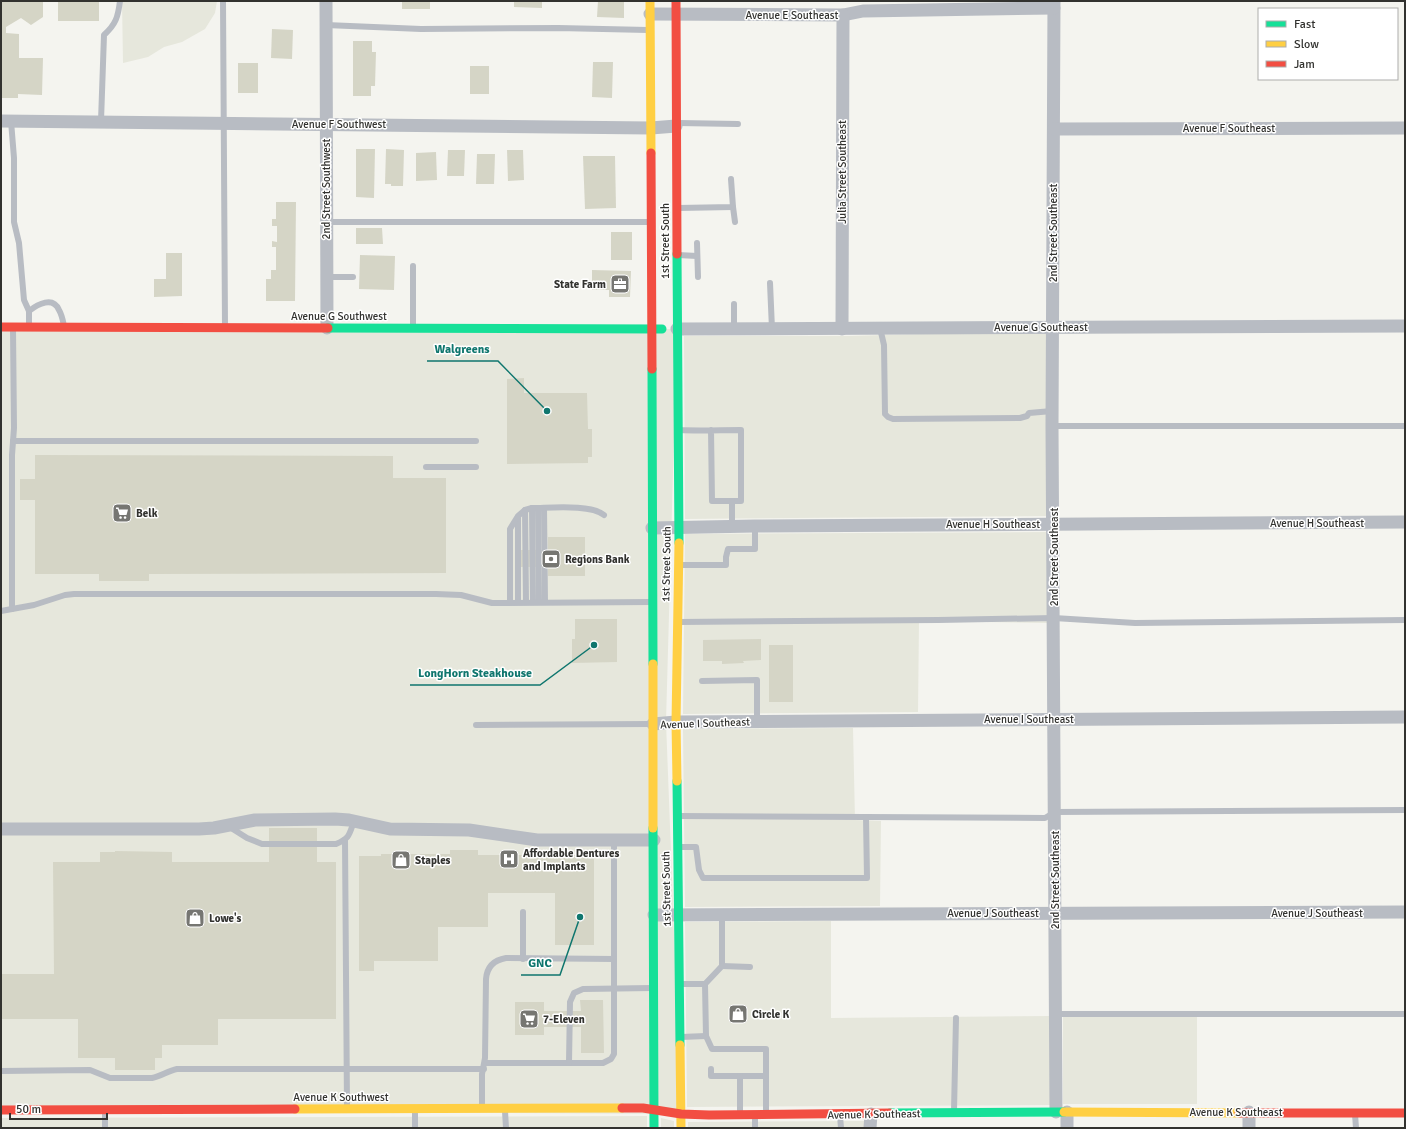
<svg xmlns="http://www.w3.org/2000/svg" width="1406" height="1129" font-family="Signika,sans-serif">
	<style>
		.built { fill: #e6e7dc }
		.building { fill: #d5d5c6 }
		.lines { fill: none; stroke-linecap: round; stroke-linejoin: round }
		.lane { stroke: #b8bcc3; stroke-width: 6 }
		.street { stroke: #b8bcc3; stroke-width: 13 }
		.fast { stroke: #16e098; stroke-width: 9 }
		.slow { stroke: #ffcf43; stroke-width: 9 }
		.jam { stroke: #f24e42; stroke-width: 9 }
		.labels { text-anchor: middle; stroke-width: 3; stroke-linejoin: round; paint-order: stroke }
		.street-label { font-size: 11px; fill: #32322f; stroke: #fff }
		.poi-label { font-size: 11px; font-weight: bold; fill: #32322f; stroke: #fff; text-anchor: start }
		.leader { fill: none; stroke: #0f766e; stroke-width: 1.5 }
		.callout-dot { fill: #0f766e; stroke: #fff; stroke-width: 1.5 }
		.callout-label { font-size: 12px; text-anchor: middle; font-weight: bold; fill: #0f766e; stroke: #fff; stroke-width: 3; stroke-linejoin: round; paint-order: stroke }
	</style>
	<rect width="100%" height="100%" fill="#f4f4ef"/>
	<g class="built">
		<polygon points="122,1 217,1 215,13 205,29 182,42 164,47 148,57 123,63"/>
		<polygon points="1,327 677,329 666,722 681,1114 1,1110"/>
		<polygon points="923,334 1046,334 1047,516 685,519 684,336 849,336"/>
		<polygon points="1047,532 1047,623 919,621 918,712 683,714 685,534"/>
		<polygon points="853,728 855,820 881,821 880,906 685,907 683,729"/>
		<polygon points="831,921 831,1018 1050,1016 1050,1105 687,1107 685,922"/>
		<rect x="1063" y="1016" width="134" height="88"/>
		<polygon points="647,1116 647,1128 1,1128 1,1118"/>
		<polygon points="661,1118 674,1121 674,1128 661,1128"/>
		<polygon points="864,1121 864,1128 688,1128 688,1122"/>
	</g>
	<g class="building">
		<polygon points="1,1 43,1 43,17 31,25 21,18 6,27 6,33 19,34 19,58 43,58 42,95 18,94 18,98 1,98"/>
		<rect x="58" y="1" width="41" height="20"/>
		<rect x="402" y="1" width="28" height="8"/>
		<polygon points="514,1 542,1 542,8 514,7"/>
		<polygon points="598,1 624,1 624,18 597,17"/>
		<polygon points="272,29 293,30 292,59 271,58"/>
		<polygon points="353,41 372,41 372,52 376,52 375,86 371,86 371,96 353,96"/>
		<polygon points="593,62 613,62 612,98 592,97"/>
		<rect x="238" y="63" width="20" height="30"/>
		<rect x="470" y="66" width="19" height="28"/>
		<polygon points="356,149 375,149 374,198 356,197"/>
		<polygon points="386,149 404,150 403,186 391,186 391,184 385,184"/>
		<polygon points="448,150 465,150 464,176 447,176"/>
		<polygon points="507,150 523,150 524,180 508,181"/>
		<polygon points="436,152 437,180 416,181 416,153"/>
		<polygon points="477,154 495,154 494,184 476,184"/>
		<polygon points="583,156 615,156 616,208 585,209"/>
		<polygon points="276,202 296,202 295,301 266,301 266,279 271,279 271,270 276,270 276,247 272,247 272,241 277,242 277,226 272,226 272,219 276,219"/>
		<polygon points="356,228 382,228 383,244 356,244"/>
		<rect x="611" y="232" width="21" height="28"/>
		<polygon points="166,253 182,253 182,296 154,297 154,279 166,279"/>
		<polygon points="360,255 395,256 394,290 359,289"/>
		<polygon points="592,270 631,271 630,297 609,297 609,290 592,290"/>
		<polygon points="524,378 524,393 587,393 588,429 592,429 592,457 588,457 588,463 507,464 507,379"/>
		<polygon points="35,455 393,456 393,478 446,478 446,573 149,574 149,581 99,581 99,574 35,574 35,500 20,500 20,479 35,479"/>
		<polygon points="548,537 585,537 585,576 548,576 548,567 517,567 517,550 548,550"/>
		<polygon points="575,619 617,619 617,662 572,663 572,639 575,639"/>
		<polygon points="761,639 761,660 743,661 744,663 722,664 722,661 703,661 703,640"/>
		<rect x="769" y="645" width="24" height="57"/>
		<polygon points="269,828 317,828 317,862 336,862 336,1019 218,1019 218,1045 162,1045 162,1058 155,1058 155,1070 115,1070 115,1058 78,1058 78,1019 2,1019 2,974 54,974 53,862 100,862 100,852 115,852 115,851 172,852 172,862 269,862"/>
		<polygon points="450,850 478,850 478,855 594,855 594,945 555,945 555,893 488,893 488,927 438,927 438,961 374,961 374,971 359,971 359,856 381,856 381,854 450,854"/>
		<polygon points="580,1000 603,1000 604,1053 581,1053 581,1027 544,1027 544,1035 515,1035 515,1002 544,1002 544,1011 581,1011"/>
	</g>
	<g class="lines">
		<g class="lane">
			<polyline points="223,1 225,326"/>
			<polyline points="326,25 421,29 558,28 648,30"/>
			<polyline points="11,121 14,158 14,222 19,243 24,300 29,311 29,325"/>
			<path d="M101 121 104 35C116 24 118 17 120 1"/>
			<polyline points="678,123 738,124"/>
			<polyline points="733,207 735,222"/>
			<polyline points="678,208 733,207 731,179"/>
			<polyline points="327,222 651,222"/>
			<polyline points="697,243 698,277"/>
			<polyline points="678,255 697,256"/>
			<polyline points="327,277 353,277"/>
			<polyline points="770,283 772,329"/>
			<path d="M29 311C38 304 53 296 59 310 62 315 63 321 64 326"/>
			<polyline points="413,327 413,266"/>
			<polyline points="880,328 884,345 885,414 888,417 893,419 1020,418 1027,416 1029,413 1052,411"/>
			<polyline points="734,329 734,304"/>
			<polyline points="1052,426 1405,426"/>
			<path d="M679 430C700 431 721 430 741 430V501H712L711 430"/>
			<polyline points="13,441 476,441"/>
			<polyline points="426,467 476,467"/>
			<polyline points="732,501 732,526"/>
			<polyline points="532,508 533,602"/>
			<polyline points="538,508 539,602"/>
			<polyline points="544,508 545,602"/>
			<polyline points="525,510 526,602"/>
			<polyline points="518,518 518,602"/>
			<polyline points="680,565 726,565 726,557 728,549 755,549 755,526"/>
			<path d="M510 602V529L518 516 525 510 532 508C550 508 591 504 604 515"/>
			<polyline points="12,609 12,455 14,428 13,329"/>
			<polyline points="1,611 34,605 65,595 74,594 436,594 461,595 492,603 651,602"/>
			<polyline points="679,622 938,620 1054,618 1135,623 1405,620"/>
			<polyline points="702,681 757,680 757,721"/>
			<polyline points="476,725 651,724"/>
			<polyline points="678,816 1045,818 1055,812 1405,810"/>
			<path d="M228 826 247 838 262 844H336C350 838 349 835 354 821"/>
			<polyline points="345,840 347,1107"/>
			<polyline points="679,847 696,847 699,870 703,878 867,878 866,817"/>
			<polyline points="722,914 722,966 705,984 706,1036 712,1049 766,1049 766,1112"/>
			<polyline points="523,959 523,912"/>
			<polyline points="722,966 750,967"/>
			<polyline points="681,984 705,984"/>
			<polyline points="1056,1014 1405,1014"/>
			<polyline points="681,1037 706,1036"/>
			<polyline points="485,1063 603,1063 611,1059 614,1054 614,840"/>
			<polyline points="569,1063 570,1002 574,993 583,989 652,988"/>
			<polyline points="711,1069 711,1076 766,1076"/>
			<path d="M1 1071 90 1070 110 1078H152C161 1076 168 1071 177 1069H484"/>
			<polyline points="740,1076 740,1112"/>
			<path d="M482 1107V1074L485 1058 486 979C487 967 494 960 506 958L614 959"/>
			<polyline points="415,1110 415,1128"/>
			<polyline points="505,1111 506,1128"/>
			<polyline points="954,1111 956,1018"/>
			<polyline points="1355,1114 1356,1128"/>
			<polyline points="755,1116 755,1128"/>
			<polyline points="840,1116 841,1128"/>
			<polyline points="105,1128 105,1111"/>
		</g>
		<g class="street">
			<polyline points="326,1 327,328"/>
			<polyline points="1054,1 1052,426 1056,1112"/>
			<polyline points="650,14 843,15 863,11 1054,8"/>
			<polyline points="1,121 651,128 676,126"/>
			<polyline points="1054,129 1405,128"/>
			<polyline points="677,329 1405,326"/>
			<polyline points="842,329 843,15"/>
			<polyline points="652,528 755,526 1405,522"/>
			<polyline points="653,724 676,722 1405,717"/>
			<polyline points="1,829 199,829 214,828 255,820 335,819 349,820 390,829 469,830 537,840 654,840"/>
			<polyline points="654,915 1405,912"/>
			<polyline points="1067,1112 1067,1128"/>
			<polyline points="870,1128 871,1114"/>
			<polyline points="1249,1128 1249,1112"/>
		</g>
		<g class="fast">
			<polyline points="677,254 679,543"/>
			<polyline points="328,328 662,329"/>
			<polyline points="652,369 653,664"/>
			<polyline points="677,781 680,1045"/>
			<polyline points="653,828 654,1128"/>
			<polyline points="890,1113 1064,1112"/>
		</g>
		<g class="slow">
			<polyline points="650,1 651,153"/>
			<polyline points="653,664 653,828"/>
			<polyline points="677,781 676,722 679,543"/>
			<polyline points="680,1045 681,1128"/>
			<polyline points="295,1109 622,1108"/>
			<polyline points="1064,1112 1239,1113"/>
		</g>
		<g class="jam">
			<polyline points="676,1 677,254"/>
			<polyline points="651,153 652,369"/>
			<polyline points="1,327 328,328"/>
			<polyline points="622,1108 643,1108 681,1114 709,1115 890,1113"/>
			<polyline points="1,1110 295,1109"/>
			<polyline points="1239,1113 1405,1113"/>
		</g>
	</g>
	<defs>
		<symbol id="office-square" viewBox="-11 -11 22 22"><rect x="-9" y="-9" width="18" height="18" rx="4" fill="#767672" stroke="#fff"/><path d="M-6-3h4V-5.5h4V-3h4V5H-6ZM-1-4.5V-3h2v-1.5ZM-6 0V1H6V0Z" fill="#fff"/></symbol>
		<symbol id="supermarket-square" viewBox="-11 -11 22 22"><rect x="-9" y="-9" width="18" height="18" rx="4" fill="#767672" stroke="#fff"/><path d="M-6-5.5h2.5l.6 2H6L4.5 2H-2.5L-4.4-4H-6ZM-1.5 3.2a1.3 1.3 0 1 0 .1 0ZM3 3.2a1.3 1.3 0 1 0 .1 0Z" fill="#fff"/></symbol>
		<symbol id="bank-square" viewBox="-11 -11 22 22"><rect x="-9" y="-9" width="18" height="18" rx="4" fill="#767672" stroke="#fff"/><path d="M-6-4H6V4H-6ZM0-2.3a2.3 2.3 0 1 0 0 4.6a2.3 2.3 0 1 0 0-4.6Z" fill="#fff"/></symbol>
		<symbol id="hospital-square" viewBox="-11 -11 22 22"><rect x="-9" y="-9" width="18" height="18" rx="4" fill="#767672" stroke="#fff"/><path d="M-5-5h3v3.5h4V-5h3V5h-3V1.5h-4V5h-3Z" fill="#fff"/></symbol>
		<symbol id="shop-square" viewBox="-11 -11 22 22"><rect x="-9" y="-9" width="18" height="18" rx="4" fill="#767672" stroke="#fff"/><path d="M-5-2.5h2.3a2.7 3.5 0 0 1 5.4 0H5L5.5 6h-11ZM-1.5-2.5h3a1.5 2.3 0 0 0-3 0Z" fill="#fff"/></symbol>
	</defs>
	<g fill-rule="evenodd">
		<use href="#office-square" x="609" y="273" width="22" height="22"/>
		<use href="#supermarket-square" x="111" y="502" width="22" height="22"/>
		<use href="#bank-square" x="540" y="548" width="22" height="22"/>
		<use href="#hospital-square" x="498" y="848" width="22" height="22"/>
		<use href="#shop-square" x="390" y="849" width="22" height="22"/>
		<use href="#shop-square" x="184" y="907" width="22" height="22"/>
		<use href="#shop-square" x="727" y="1003" width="22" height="22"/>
		<use href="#supermarket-square" x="518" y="1008" width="22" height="22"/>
	</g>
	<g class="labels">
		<g class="street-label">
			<text x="792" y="19">Avenue E Southeast</text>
			<text x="339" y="128">Avenue F Southwest</text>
			<text x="1229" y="132">Avenue F Southeast</text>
			<text transform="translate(842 172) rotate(-90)" y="4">Julia Street Southeast</text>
			<text transform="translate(326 189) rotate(-90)" y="4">2nd Street Southwest</text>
			<text transform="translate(1053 233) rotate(-90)" y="4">2nd Street Southeast</text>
			<text transform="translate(665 241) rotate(-90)" y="4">1st Street South</text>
			<text x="339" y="320">Avenue G Southwest</text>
			<text x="1041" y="331">Avenue G Southeast</text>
			<text x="1317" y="527">Avenue H Southeast</text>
			<text x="993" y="528">Avenue H Southeast</text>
			<text transform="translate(1054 557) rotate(-90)" y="4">2nd Street Southeast</text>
			<text transform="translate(666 564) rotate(-89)" y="4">1st Street South</text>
			<text x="1029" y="723">Avenue I Southeast</text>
			<text transform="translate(705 723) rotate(-2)" y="4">Avenue I Southeast</text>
			<text transform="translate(1055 880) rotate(-90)" y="4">2nd Street Southeast</text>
			<text transform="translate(666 889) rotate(-91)" y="4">1st Street South</text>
			<text x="993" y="917">Avenue J Southeast</text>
			<text x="1317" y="917">Avenue J Southeast</text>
			<text x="341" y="1101">Avenue K Southwest</text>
			<text x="1236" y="1116">Avenue K Southeast</text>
			<text transform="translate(874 1114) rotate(-1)" y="4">Avenue K Southeast</text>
		</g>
		<g class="poi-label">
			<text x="606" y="288" text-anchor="end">State Farm</text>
			<text x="136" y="517">Belk</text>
			<text x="565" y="563">Regions Bank</text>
			<text x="523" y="857">Affordable Dentures<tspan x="523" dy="13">and Implants</tspan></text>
			<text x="415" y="864">Staples</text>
			<text x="209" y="922">Lowe's</text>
			<text x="752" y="1018">Circle K</text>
			<text x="543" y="1023">7-Eleven</text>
		</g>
	</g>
	<path class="leader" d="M547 411L498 361H427M594 645L540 685H410M580 917L560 975H521"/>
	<g class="callout-dot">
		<circle cx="547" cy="411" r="4"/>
		<circle cx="594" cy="645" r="4"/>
		<circle cx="580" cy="917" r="4"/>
	</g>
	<g class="callout-label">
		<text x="462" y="353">Walgreens</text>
		<text x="475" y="677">LongHorn Steakhouse</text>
		<text x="540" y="967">GNC</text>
	</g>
	<rect width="1406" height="1129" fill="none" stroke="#32322f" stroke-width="4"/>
	<rect x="1258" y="8" width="140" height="72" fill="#ffffff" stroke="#adadac"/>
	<rect x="1266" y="21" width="20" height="6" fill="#16e098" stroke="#adadac"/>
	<text x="1294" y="28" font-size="12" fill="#32322f">Fast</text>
	<rect x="1266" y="41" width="20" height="6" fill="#ffcf43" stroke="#adadac"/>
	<text x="1294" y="48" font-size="12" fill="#32322f">Slow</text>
	<rect x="1266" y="61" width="20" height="6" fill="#f24e42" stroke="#adadac"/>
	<text x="1294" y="68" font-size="12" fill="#32322f">Jam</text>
	<path d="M10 1113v6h97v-6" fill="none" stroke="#32322f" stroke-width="2"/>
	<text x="16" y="1113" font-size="12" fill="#32322f" stroke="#ffffff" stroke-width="3" paint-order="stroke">50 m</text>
</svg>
